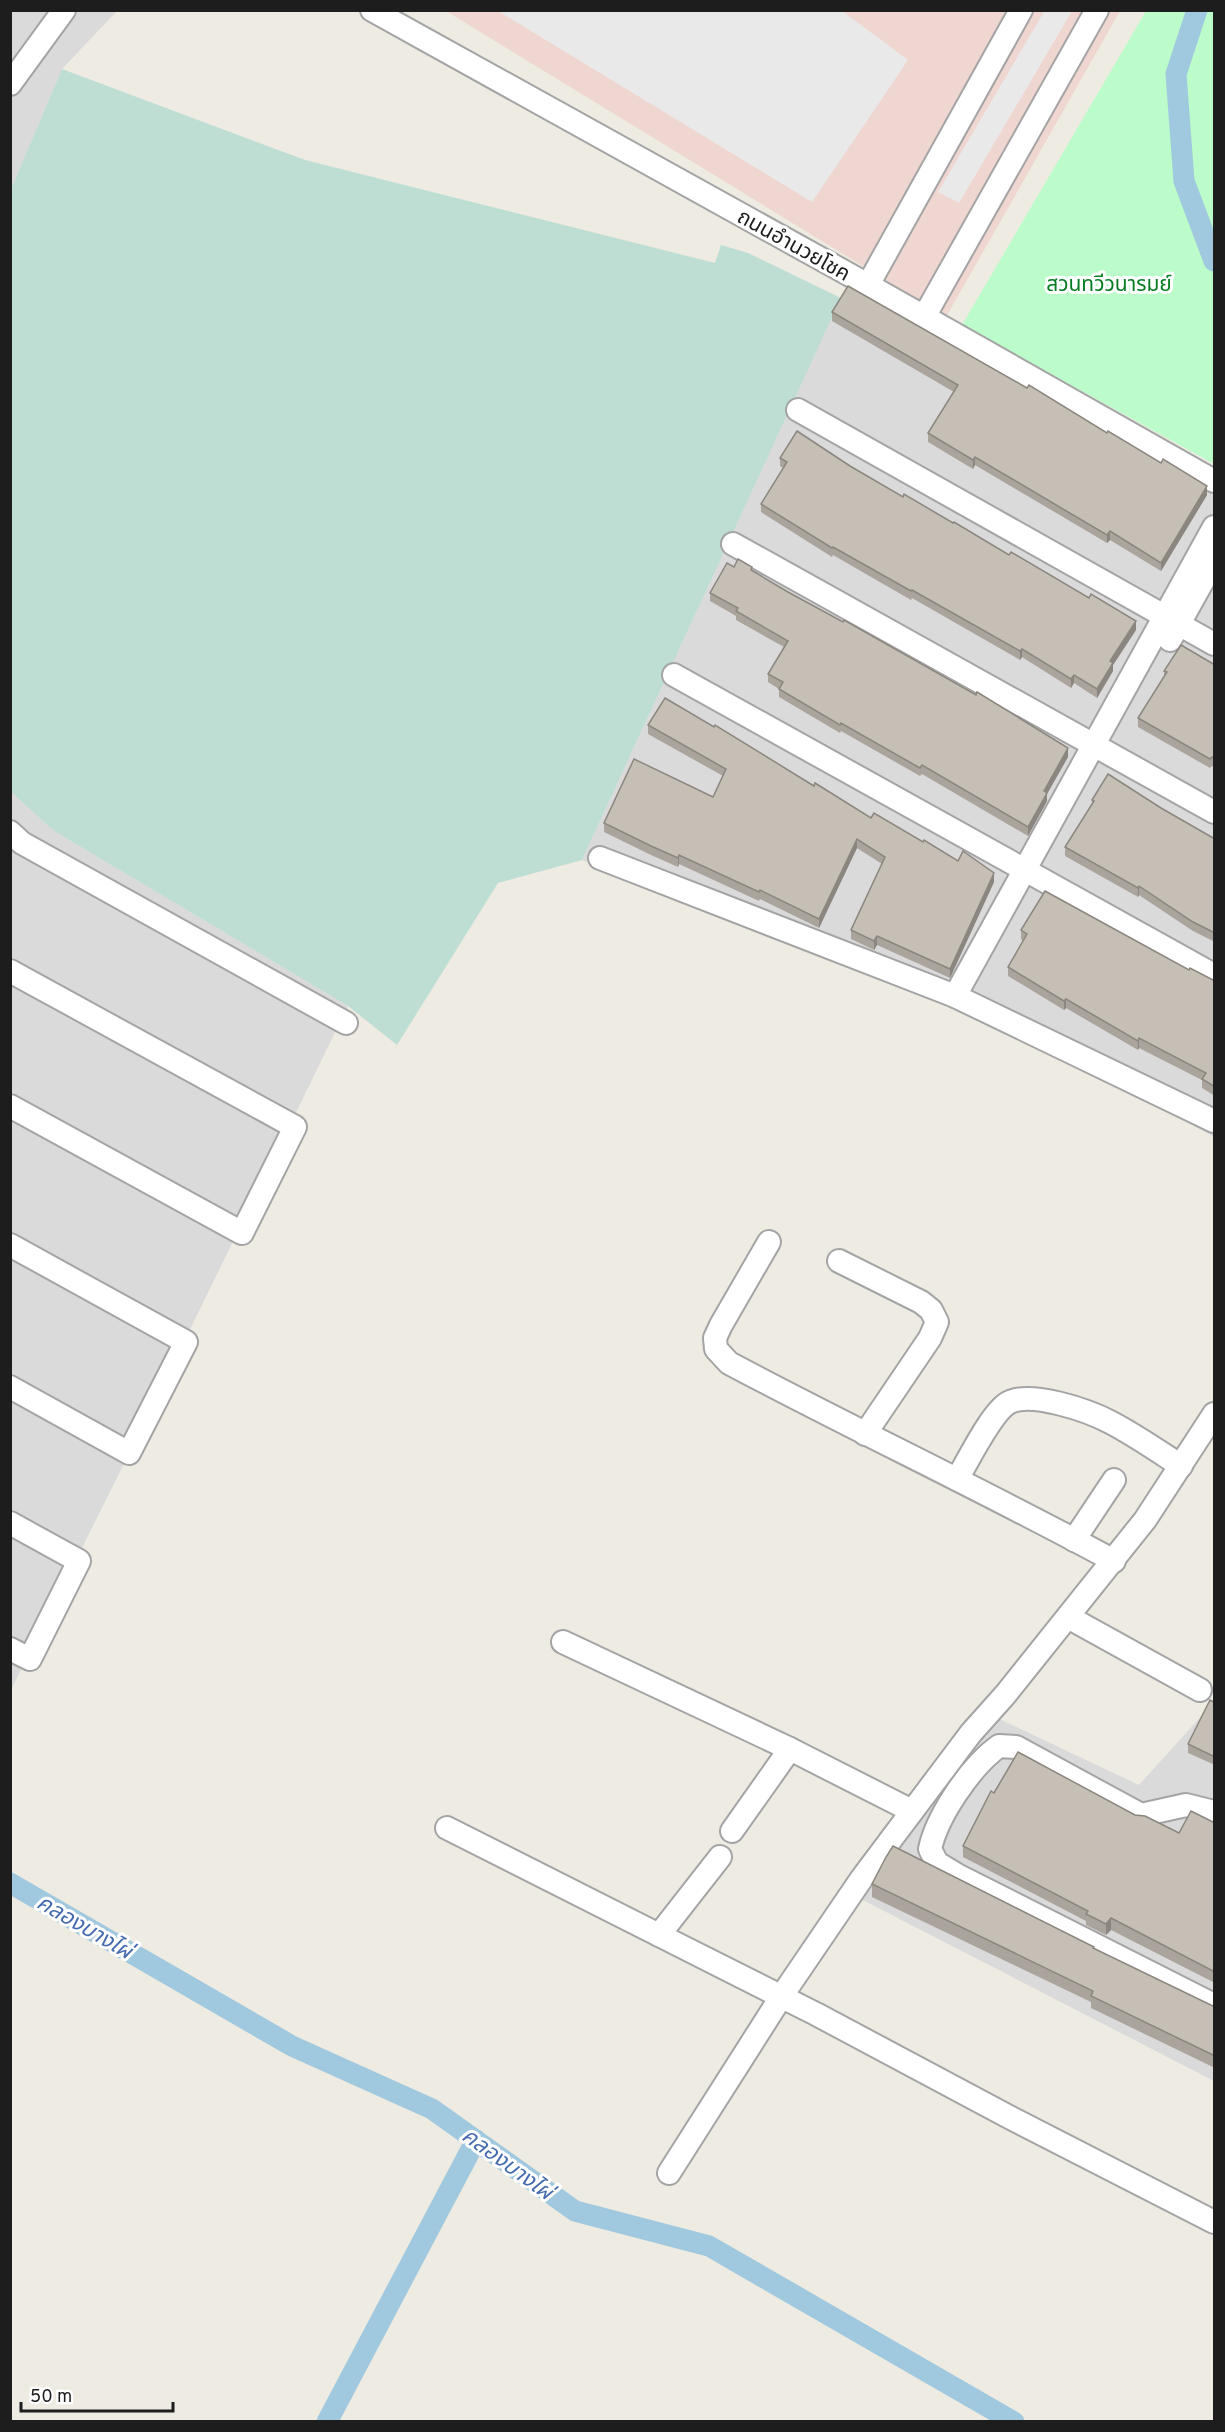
<svg xmlns="http://www.w3.org/2000/svg" width="1225" height="2432" font-family="Overpass,'Noto Sans Thai',sans-serif">
	<style>
		.residential { fill: #dbdada }
		.commercial { fill: #f0d6d0 }
		.wetland { fill: #beddd3 }
		.park { fill: #bcfbca }
		.parking { fill: #e9e9e9 }
		.lines { fill: none; stroke-linecap: round; stroke-linejoin: round }
		.canal { stroke: #a0c8de; stroke-width: 21 }
		.minor-casing { stroke: #a4a4a4; stroke-width: 26 }
		.minor { stroke: #fff; stroke-width: 22 }
		.wall { fill: #aaa49c }
		.shaded-wall { fill: #8b867f }
		.building { fill: #c6bfb5; stroke: #8b867f; stroke-width: 1.5 }
		.labels { text-anchor: middle; stroke-width: 6; stroke-linejoin: round; paint-order: stroke }
		.street-label { font-size: 21px; fill: #1d1d1d; stroke: #fff }
		.park-label { font-size: 21px; fill: #077e22; stroke: #fff }
		.water-label { font-size: 22px; font-style: italic; fill: #466caf; stroke: #fff }
	</style>
	<rect width="100%" height="100%" fill="#eeece2"/>
	<g class="residential">
		<polygon points="10,11 117,11 62,69 11,189"/>
		<polygon points="849,280 1214,485 1214,1137 1123,1087 927,997 582,860"/>
		<polygon points="11,792 54,831 348,1006 137,1438 11,1690"/>
		<polygon points="1214,1702 1214,2081 855,1896 993,1716 1139,1785"/>
	</g>
	<polygon class="commercial" points="446,11 1120,11 946,317"/>
	<polygon class="wetland" points="62,69 305,160 715,263 721,245 748,253 841,298 582,860 498,883 397,1045 348,1006 54,831 11,792 11,189"/>
	<polygon class="park" points="1146,11 1214,11 1214,464 962,325"/>
	<g class="parking">
		<polygon points="1045,10 1072,11 959,203 938,192"/>
		<polygon points="498,11 842,11 908,60 812,202"/>
	</g>
	<g class="lines">
		<g class="canal">
			<polyline points="1197,10 1176,74 1184,181 1214,261"/>
			<polyline points="10,1883 292,2046 432,2109 575,2211 709,2246 1014,2422"/>
			<polyline points="327,2422 476,2140"/>
		</g>
		<defs>
			<g id="minor">
				<polyline points="372,10 868,285 1214,481"/>
				<polyline points="10,84 64,10"/>
				<polyline points="868,285 1021,10"/>
				<polyline points="924,317 1097,10"/>
				<polyline points="798,410 1214,644"/>
				<polyline points="733,544 1214,812"/>
				<polyline points="1170,640 1214,561"/>
				<polyline points="674,675 1214,975"/>
				<polyline points="10,832 22,843 346,1023"/>
				<polyline points="600,858 955,996 1214,1121"/>
				<polyline points="10,971 295,1127 242,1233 10,1106"/>
				<polyline points="955,996 1214,527"/>
				<path d="M769 1242 721 1325 715 1338 716 1349 729 1363C857 1431 987 1492 1114 1561"/>
				<polyline points="10,1245 186,1342 129,1453 10,1387"/>
				<polyline points="839,1261 921,1302 931,1310 937,1322 930,1338 865,1434"/>
				<path d="M957 1479C968 1461 991 1413 1008 1403 1030 1390 1089 1411 1110 1422 1135 1435 1158 1451 1181 1466"/>
				<polyline points="10,1523 79,1561 30,1659 10,1649"/>
				<polyline points="1074,1540 1114,1480"/>
				<polyline points="1068,1617 1200,1690"/>
				<polyline points="563,1642 790,1749 912,1811"/>
				<path d="M1214 1812 1186 1805 1141 1815 1016 1747 999 1746C971 1766 937 1816 930 1849L937 1863 957 1875 1214 2005"/>
				<polyline points="447,1828 659,1935"/>
				<polyline points="732,1831 790,1749"/>
				<polyline points="720,1857 659,1935 816,2014 1011,2118 1214,2222"/>
				<polyline points="669,2173 781,1997 862,1878 971,1733 1005,1695 1145,1520 1214,1414"/>
			</g>
		</defs>
		<use href="#minor" class="minor-casing"/>
		<use href="#minor" class="minor"/>
	</g>
	<g class="wall">
		<polygon points="832,312 1207,495 1161,571 1110,540 1107,543 975,465 973,469 928,442 928,433 954,392 832,321"/>
		<polygon points="780,458 850,466 903,497 953,523 1009,555 1136,630 1113,665 1113,671 1097,698 1074,683 1071,688 1022,657 1020,660 912,598 911,600 833,555 832,557 761,512 761,504 783,468 780,466"/>
		<polygon points="734,567 752,571 1068,757 1047,794 1047,801 1028,836 922,774 920,776 841,731 840,733 779,697 779,689 768,682 768,674 784,647 736,620 736,616 710,601 710,593"/>
		<polygon points="1215,665 1215,767 1212,766 1210,768 1138,727 1138,718 1164,676 1164,671"/>
		<polygon points="648,725 814,786 871,818 923,842 994,882 950,978 877,945 874,950 851,939 851,930 882,864 857,848 819,928 760,899 759,901 679,864 678,867 651,855 604,832 604,823 713,797 723,776 648,734"/>
		<polygon points="1092,800 1161,808 1215,839 1215,942 1193,931 1139,895 1138,897 1065,856 1065,847 1092,805"/>
		<polygon points="1021,930 1189,970 1215,981 1215,1096 1202,1088 1202,1080 1139,1048 1138,1050 1066,1008 1064,1010 1008,976 1008,967 1023,941 1021,939"/>
		<polygon points="1215,1703 1215,1765 1188,1753 1188,1744"/>
		<polygon points="994,1793 1135,1815 1179,1833 1215,1823 1215,1983 1111,1930 1106,1935 1086,1925 1086,1921 963,1857 963,1846"/>
		<polygon points="872,1884 1094,1949 1215,2007 1215,2068 1091,2008 1091,2002 872,1897"/>
	</g>
	<g class="shaded-wall">
		<polygon points="975,457 975,465 973,469 973,460"/>
		<polygon points="1207,486 1207,495 1161,571 1161,563"/>
		<polygon points="1110,531 1110,540 1107,543 1107,535"/>
		<polygon points="1136,621 1136,630 1113,665 1113,671 1097,698 1097,689 1110,661"/>
		<polygon points="1022,649 1022,657 1020,660 1020,651"/>
		<polygon points="1074,675 1074,683 1071,688 1071,679"/>
		<polygon points="1068,748 1068,757 1047,794 1047,801 1028,836 1028,827 1044,791"/>
		<polygon points="857,839 857,848 819,928 819,919"/>
		<polygon points="679,855 679,864 678,867 678,858"/>
		<polygon points="994,873 994,882 950,978 950,969"/>
		<polygon points="1139,886 1139,895 1138,897 1138,888"/>
		<polygon points="877,936 877,945 874,950 874,941"/>
		<polygon points="1066,999 1066,1008 1064,1010 1064,1001"/>
		<polygon points="1139,1038 1139,1048 1138,1050 1138,1041"/>
		<polygon points="1111,1918 1111,1930 1106,1935 1106,1924"/>
	</g>
	<g class="building">
		<polygon points="848,286 1027,388 1029,385 1107,433 1108,431 1161,463 1163,459 1207,486 1161,563 1110,531 1107,535 975,457 973,460 928,433 958,385 832,312"/>
		<polygon points="797,431 850,466 903,497 904,494 953,523 954,522 1009,555 1011,552 1089,598 1091,594 1136,621 1110,661 1113,663 1097,689 1074,675 1071,679 1022,649 1020,651 912,590 911,591 833,547 832,548 761,504 787,462 780,458"/>
		<polygon points="738,559 752,567 751,570 788,592 843,622 844,620 976,695 977,692 1068,748 1044,791 1047,793 1028,827 922,765 920,768 841,723 840,725 779,689 783,682 768,674 788,641 736,611 738,608 710,593 727,563 734,567"/>
		<polygon points="1181,645 1215,665 1215,759 1212,757 1210,759 1138,718 1167,672 1164,671"/>
		<polygon points="665,698 714,727 715,725 814,786 815,783 871,818 874,813 923,842 924,840 958,861 963,851 994,873 950,969 877,936 874,941 851,930 885,857 857,839 819,919 760,890 759,892 679,855 678,858 651,846 604,823 634,759 713,797 726,769 648,725"/>
		<polygon points="1108,774 1161,808 1215,839 1215,933 1193,922 1139,886 1138,888 1065,847 1094,801 1092,800"/>
		<polygon points="1045,891 1189,970 1190,968 1215,981 1215,1087 1202,1079 1206,1073 1139,1038 1138,1041 1066,999 1064,1001 1008,967 1027,934 1021,930"/>
		<polygon points="1210,1700 1215,1703 1215,1757 1188,1744"/>
		<polygon points="1018,1752 1135,1815 1145,1816 1179,1833 1191,1811 1215,1823 1215,1972 1111,1918 1106,1924 1086,1914 1088,1911 963,1846 991,1791 994,1793"/>
		<polygon points="893,1846 1094,1947 1093,1948 1215,2007 1215,2056 1091,1996 1093,1991 872,1884 886,1857"/>
	</g>
	<g class="labels">
		<g class="street-label">
			<text transform="translate(794 245) rotate(29)" y="7">ถนนอำนวยโชค</text>
		</g>
		<g class="park-label">
			<text x="1109" y="291">สวนทวีวนารมย์</text>
		</g>
		<g class="water-label">
			<text transform="translate(85 1926) rotate(30)" y="8">คลองบางไผ่</text>
			<text transform="translate(508 2163) rotate(36)" y="8">คลองบางไผ่</text>
		</g>
	</g>
	<rect width="1225" height="2432" fill="none" stroke="#1d1d1d" stroke-width="24"/>
	<path d="M21 2402v9h152v-9" fill="none" stroke="#1d1d1d" stroke-width="3"/>
	<text x="30" y="2402" font-size="18" fill="#1d1d1d" stroke="#ffffff" stroke-width="4.5" paint-order="stroke">50 m</text>
</svg>
